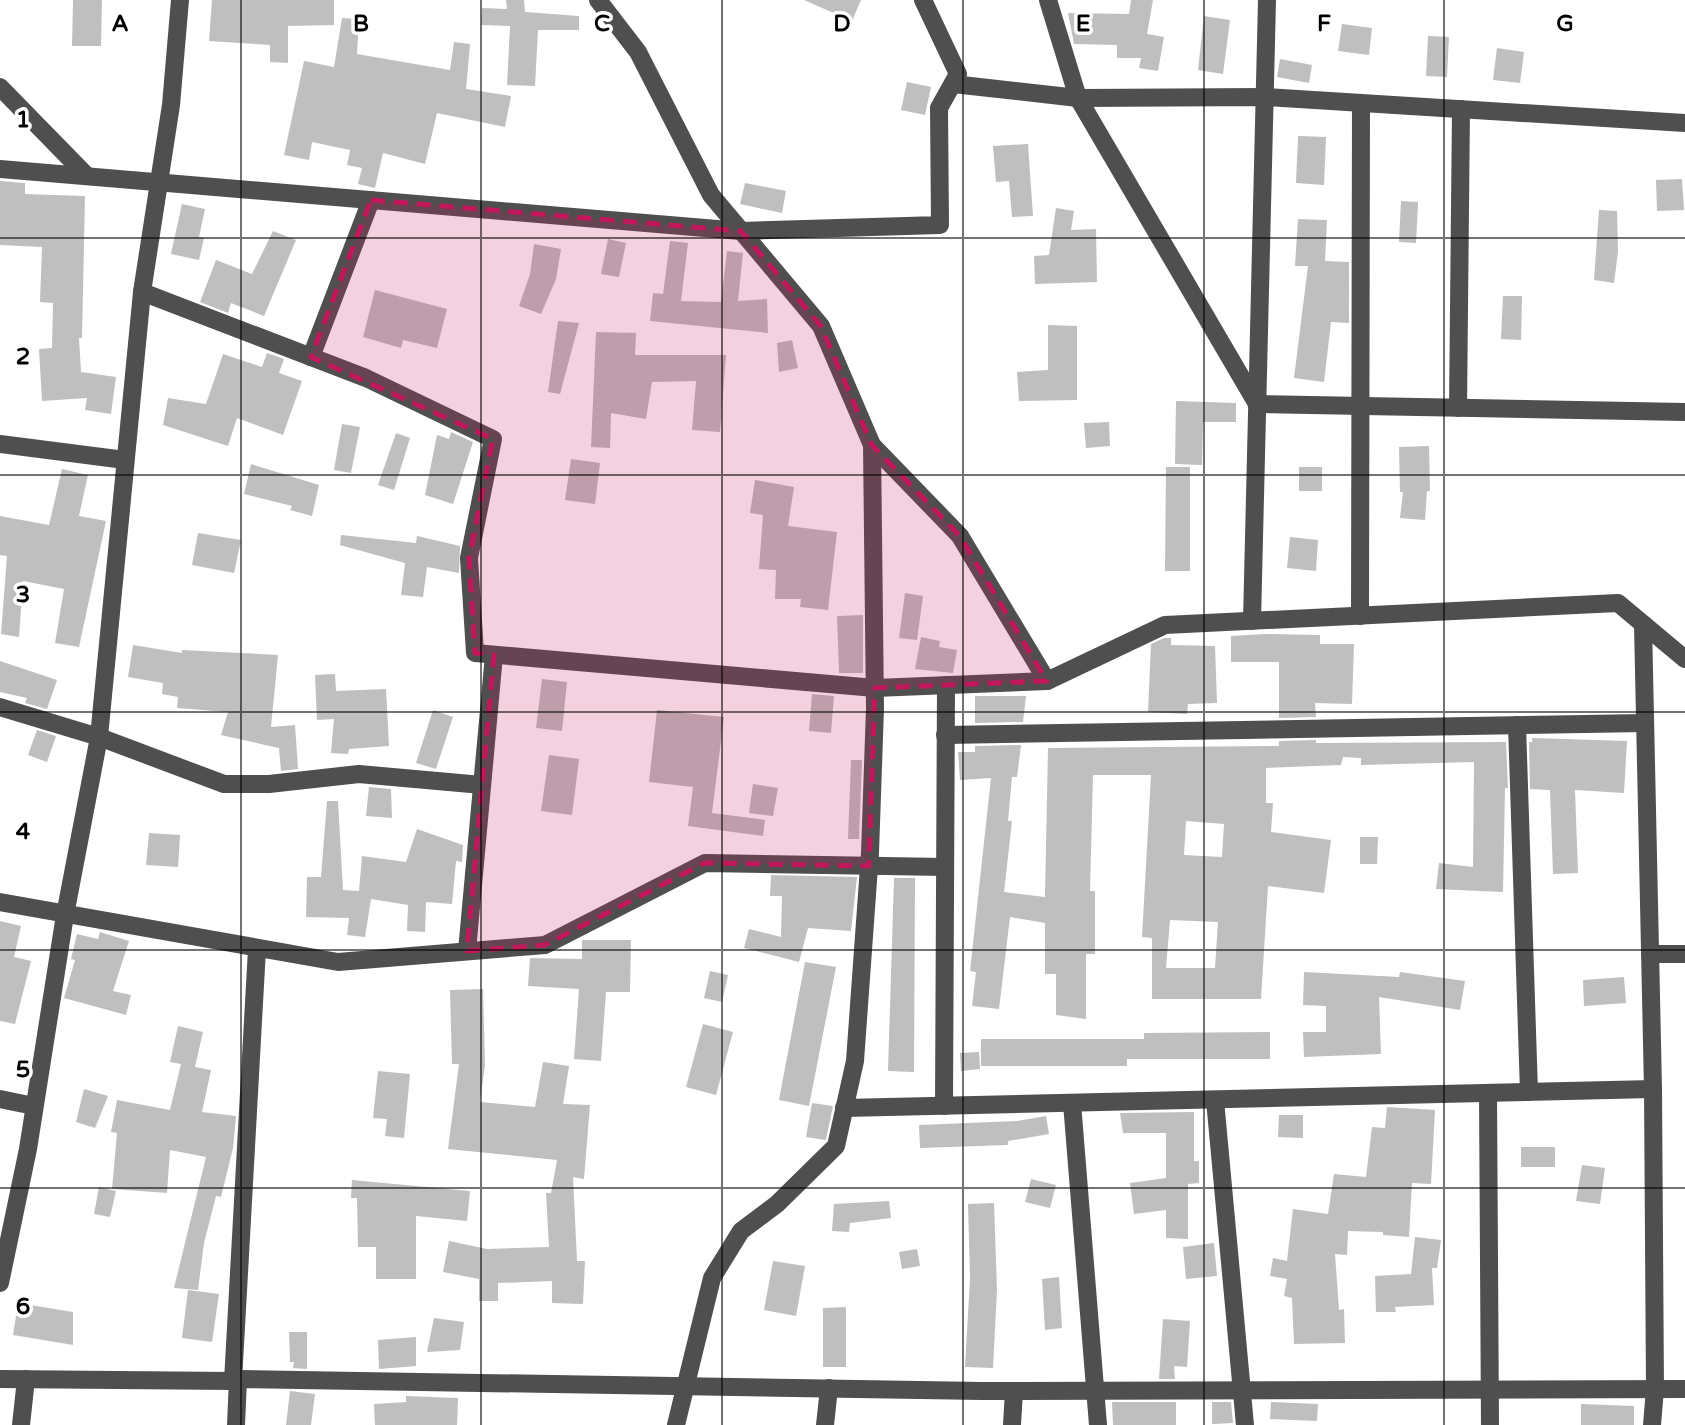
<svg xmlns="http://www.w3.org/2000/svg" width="1685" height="1425" font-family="'Varela Round',sans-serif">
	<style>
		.building { fill: #bfbfbf; fill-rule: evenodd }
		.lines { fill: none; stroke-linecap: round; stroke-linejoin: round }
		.minor { stroke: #4f4f4f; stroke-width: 18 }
		.marked { fill: #c2185b; fill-opacity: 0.2; stroke: #c2185b; stroke-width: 5; stroke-dasharray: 14 9; stroke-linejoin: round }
		.grid { fill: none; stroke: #000; stroke-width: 2; stroke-opacity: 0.55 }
		.grid-label { font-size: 23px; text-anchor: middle; font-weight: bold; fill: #000; stroke: #fff; stroke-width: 7; stroke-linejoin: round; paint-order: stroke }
	</style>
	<rect width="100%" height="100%" fill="#fff"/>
	<g class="building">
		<polygon points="73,0 102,0 101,46 72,46"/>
		<polygon points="212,0 334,0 334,25 288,26 288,63 270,62 270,45 209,41"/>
		<polygon points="506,0 524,0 525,12 579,16 579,30 538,30 535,86 507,85 510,26 481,25 482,8 507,9"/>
		<polygon points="804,0 861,0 852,21"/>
		<polygon points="1131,0 1153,0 1147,34 1164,37 1158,71 1139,68 1141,58 1117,58 1117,45 1074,44 1068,13 1129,14"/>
		<polygon points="1204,16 1230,20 1223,74 1198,70"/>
		<polygon points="342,18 359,19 357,54 450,70 454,42 470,44 466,89 511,96 505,127 437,113 425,164 383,153 375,188 358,184 362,168 347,165 350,150 312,142 309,160 284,155 304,61 334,67"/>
		<polygon points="1342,24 1372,28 1369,55 1338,51"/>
		<polygon points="1428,36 1449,37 1447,77 1426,76"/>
		<polygon points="1497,48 1524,52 1520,83 1493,80"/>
		<polygon points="1280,59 1312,65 1309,83 1277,77"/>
		<polygon points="907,82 931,87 925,115 901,110"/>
		<polygon points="1298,136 1326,137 1324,185 1296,183"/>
		<polygon points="1028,144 1033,216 1012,217 1009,181 996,182 993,146"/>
		<polygon points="1682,179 1684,210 1657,211 1656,180"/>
		<polygon points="0,181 25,183 25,194 85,196 82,338 79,338 81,372 116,377 111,414 85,410 87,398 42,401 39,349 52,348 53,303 40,302 42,247 0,245"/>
		<polygon points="745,183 786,191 782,213 740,204"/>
		<polygon points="1401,201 1418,202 1416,243 1399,242"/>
		<polygon points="182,204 205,209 199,237 204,238 199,260 171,254"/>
		<polygon points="1056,208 1074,211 1071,230 1096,229 1097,282 1035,284 1034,256 1049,255"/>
		<polygon points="1599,210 1617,211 1618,252 1614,283 1594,280"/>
		<polygon points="1298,219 1327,220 1325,261 1349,262 1349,323 1331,322 1324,382 1294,378 1308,266 1295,266"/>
		<polygon points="273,231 296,240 264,316 231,303 228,313 200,302 216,260 252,274"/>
		<polygon points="608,239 626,243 619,277 601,274"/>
		<polygon points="670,241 688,243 681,301 721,302 727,251 743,253 738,301 767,299 768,333 650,321 653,293 663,294"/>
		<polygon points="534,244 561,249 556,279 541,314 519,306 530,274"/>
		<polygon points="375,290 447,309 437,348 403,340 401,348 363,337"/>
		<polygon points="1503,296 1522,296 1521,340 1501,339"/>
		<polygon points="558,321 579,323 560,394 548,392"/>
		<polygon points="1048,325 1077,326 1077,400 1019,401 1017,372 1048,370"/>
		<polygon points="596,332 636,333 635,355 726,355 720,432 692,430 696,381 652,382 646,419 611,413 610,448 591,447"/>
		<polygon points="792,340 798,368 779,372 777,343"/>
		<polygon points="267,353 284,359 279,373 302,381 283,435 237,418 228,446 163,425 168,398 206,404 223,354 262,367"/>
		<polygon points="1176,401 1236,403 1236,422 1203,422 1202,465 1175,464"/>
		<polygon points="1109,422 1110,446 1086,448 1084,423"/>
		<polygon points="342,424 360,427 351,473 334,470"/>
		<polygon points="451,432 473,442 453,504 425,495 437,435 449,439"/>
		<polygon points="396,433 410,438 394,490 378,485"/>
		<polygon points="1429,446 1430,491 1427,491 1425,520 1400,518 1403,492 1400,492 1399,447"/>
		<polygon points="571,459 600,463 595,504 565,500"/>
		<polygon points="251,464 319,485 312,516 290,510 292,506 244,494"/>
		<polygon points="1166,467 1190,467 1190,571 1165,571"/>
		<rect x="1299" y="467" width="23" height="24"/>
		<polygon points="62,469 88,475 79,516 106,521 79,647 55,643 64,589 23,581 19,637 1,634 7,556 0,555 0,516 49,525"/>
		<polygon points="755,480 794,487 788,526 837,532 828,610 800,607 801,599 775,599 776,570 759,569 763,515 750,513"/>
		<polygon points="198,533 241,540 234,573 192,565"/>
		<polygon points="341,535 416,543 417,536 460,546 459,573 427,567 423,597 401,595 405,563 340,545"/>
		<polygon points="1290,537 1318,540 1316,571 1287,568"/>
		<polygon points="905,593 923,596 917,640 899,638"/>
		<polygon points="863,615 863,673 839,673 837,616"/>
		<polygon points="1265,634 1320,635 1320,644 1354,644 1352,704 1315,703 1316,717 1279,718 1279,662 1231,662 1231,636"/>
		<polygon points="921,637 940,641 939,647 957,650 953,673 915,669"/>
		<polygon points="1164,638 1171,638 1171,645 1215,646 1217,703 1188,704 1187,714 1148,712 1151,644"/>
		<polygon points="133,645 182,653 182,650 278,655 271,727 295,725 298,769 281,771 279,748 221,735 228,712 177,708 178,697 162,694 163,683 128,677"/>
		<polygon points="0,661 57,680 47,709 25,703 27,698 0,692"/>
		<polygon points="335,674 336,691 386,689 389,746 349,749 348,754 331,753 334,719 317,720 315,675"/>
		<polygon points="542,679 567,682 562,731 536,728"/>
		<polygon points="812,694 834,696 831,733 809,731"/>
		<polygon points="975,696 1026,696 1023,722 975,723"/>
		<polygon points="433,710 453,717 436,769 416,763"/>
		<polygon points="657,710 724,717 712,813 765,820 763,836 688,826 693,787 649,782"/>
		<polygon points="37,730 56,736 47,762 28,755"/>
		<polygon points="1532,738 1627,741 1624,793 1575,790 1578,873 1553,874 1550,790 1530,789 1529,742 1532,742"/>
		<path d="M1316 740V743L1506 742 1508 788H1505L1503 892 1436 889 1439 863 1473 867 1474 762 1361 765V758L1343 757 1341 765 1266 768V803H1273L1271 832 1331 840 1324 893 1268 886 1261 999H1152V938L1142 937 1151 775H1093L1090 891H1095V954H1086V1019L1056 1015V974H1045V923L1010 917 999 1009 972 1006 976 972 970 971 991 778 960 780 958 752H975V746L1021 745 1017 777H1012L1008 821H1012L1004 892 1045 897 1048 748 1279 746V741ZM1186 821 1224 824 1222 857 1184 855ZM1170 920 1218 922 1215 968H1166Z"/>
		<polygon points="549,755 579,759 572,815 541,811"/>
		<polygon points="851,760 862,760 859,839 848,839"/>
		<polygon points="753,784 778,788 773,816 749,813"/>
		<polygon points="369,787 391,789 392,818 366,816"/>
		<polygon points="327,801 338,801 343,890 359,891 362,856 406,862 417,829 463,845 462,862 456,861 452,904 426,902 425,932 407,931 408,905 371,899 365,937 347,935 349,918 306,917 307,877 321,877"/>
		<polygon points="149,833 180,835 178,867 146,865"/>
		<polygon points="1360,837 1378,837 1377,864 1360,864"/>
		<polygon points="771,875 857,877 851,931 808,928 799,962 744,948 749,929 781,937 782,896 770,896"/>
		<polygon points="894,878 915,878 914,1072 888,1071"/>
		<polygon points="0,921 21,926 14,957 31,961 15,1024 0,1021"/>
		<polygon points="100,932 129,941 113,991 131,995 126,1015 64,998 75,960 71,959 77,934 98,939"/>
		<polygon points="582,940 631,940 630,992 606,992 601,1061 574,1059 579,989 528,986 530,958 582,959"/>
		<polygon points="805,962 836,967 809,1106 779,1100"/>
		<polygon points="710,971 728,975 722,1002 704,998"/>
		<polygon points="1304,972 1399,977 1400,972 1465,981 1460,1010 1379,997 1381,1054 1304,1057 1303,1032 1326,1032 1326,1006 1303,1005"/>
		<polygon points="1624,977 1626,1003 1584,1006 1583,980"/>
		<polygon points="483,989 485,1065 480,1102 535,1107 543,1062 569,1066 563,1104 590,1105 584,1179 573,1177 577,1261 585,1261 583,1304 552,1303 552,1281 498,1283 498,1301 479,1301 479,1279 443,1272 449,1241 487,1249 549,1247 546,1193 551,1193 557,1160 448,1149 459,1064 452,1064 450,990"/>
		<polygon points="703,1024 733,1032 716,1095 686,1087"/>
		<polygon points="178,1026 203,1032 195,1067 211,1070 202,1112 236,1116 233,1148 221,1197 216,1196 204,1243 198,1290 174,1288 206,1157 170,1150 167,1193 112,1189 117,1133 111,1132 117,1100 170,1110 181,1064 170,1062"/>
		<polygon points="1270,1032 1270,1059 1127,1059 1127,1066 981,1066 981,1039 1144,1039 1144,1033"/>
		<polygon points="979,1052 980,1069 961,1071 960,1053"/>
		<polygon points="378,1071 410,1074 404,1138 385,1136 387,1119 373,1118"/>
		<polygon points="84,1089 108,1096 95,1128 76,1122"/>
		<polygon points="812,1103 833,1106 826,1140 806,1137"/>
		<polygon points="1387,1107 1435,1110 1431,1184 1412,1183 1409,1237 1383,1235 1383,1232 1348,1231 1347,1255 1335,1254 1339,1310 1344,1309 1345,1343 1294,1344 1292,1298 1284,1296 1287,1279 1270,1276 1273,1258 1287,1261 1293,1209 1328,1214 1334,1174 1366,1177 1372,1127 1385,1128"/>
		<polygon points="1194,1112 1194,1161 1199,1161 1199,1183 1188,1184 1188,1239 1166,1238 1166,1210 1134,1214 1130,1183 1166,1178 1166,1133 1123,1133 1120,1113"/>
		<polygon points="1279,1115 1303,1115 1303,1138 1278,1137"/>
		<polygon points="1046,1116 1049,1134 1008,1141 1008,1145 920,1148 919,1125 1017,1121"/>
		<rect x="1521" y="1147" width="34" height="20"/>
		<polygon points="1582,1165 1605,1168 1600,1204 1576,1201"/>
		<polygon points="1031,1179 1056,1185 1050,1208 1025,1202"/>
		<polygon points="352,1180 470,1191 467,1221 416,1216 416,1279 376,1279 376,1247 358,1247 357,1198 351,1198"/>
		<polygon points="99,1187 116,1191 110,1217 94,1214"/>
		<polygon points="889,1201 891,1218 850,1223 849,1232 832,1231 834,1204"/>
		<polygon points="994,1203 997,1290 993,1368 965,1367 970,1279 968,1204"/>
		<polygon points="1415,1237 1441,1240 1437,1268 1432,1268 1434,1305 1395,1307 1396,1312 1376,1312 1375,1276 1411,1274"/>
		<polygon points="1214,1243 1217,1276 1186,1279 1183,1247"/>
		<polygon points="917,1249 920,1266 902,1269 899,1252"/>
		<polygon points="773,1261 805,1266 796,1316 764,1310"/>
		<polygon points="1059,1277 1062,1328 1045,1330 1042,1279"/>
		<polygon points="188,1290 219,1294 212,1342 182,1338"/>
		<polygon points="18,1303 73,1312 73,1345 13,1335"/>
		<polygon points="846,1307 846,1367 823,1367 823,1308"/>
		<polygon points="434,1318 464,1322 460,1350 427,1352"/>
		<polygon points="1163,1319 1190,1321 1187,1367 1174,1366 1175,1379 1159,1379"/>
		<polygon points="289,1332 307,1332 307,1369 293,1368 294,1362 290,1362"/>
		<polygon points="416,1337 416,1366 379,1369 378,1340"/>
		<polygon points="290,1391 315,1394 311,1425 286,1425"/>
		<polygon points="406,1396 458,1398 457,1425 375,1425 374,1404 406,1402"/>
		<polygon points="1112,1402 1176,1402 1176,1425 1113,1425"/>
		<polygon points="1212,1402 1231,1402 1233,1423 1212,1424"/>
		<polygon points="1271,1402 1318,1404 1317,1421 1270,1419"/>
		<polygon points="1581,1404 1634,1406 1634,1425 1581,1425"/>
	</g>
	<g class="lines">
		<g class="minor">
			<polyline points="598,0 638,52 711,195 821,326 872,445 875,708 870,853 855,1061 836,1146 777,1204 741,1231 712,1278 676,1425"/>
			<polyline points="1048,0 1078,98 1257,404 1685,412"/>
			<polyline points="953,84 1078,98 1265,97 1685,123"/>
			<polyline points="0,87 87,176"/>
			<polyline points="0,169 741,231 940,225 939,108 958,74 923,0"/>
			<polyline points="142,292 366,378 493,439 469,558 475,653 875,688 1047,681 1165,625 1618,603 1685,659"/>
			<polyline points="311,357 371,200"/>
			<polyline points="1458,408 1461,109"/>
			<polyline points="0,444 125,460"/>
			<polyline points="872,445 960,536 1047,681"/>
			<polyline points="1360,616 1361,103"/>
			<polyline points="1252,621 1267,0"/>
			<polyline points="1643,624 1653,1089 1655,1389 1652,1425"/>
			<polyline points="0,707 99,737 224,784 269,784 359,774 482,785"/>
			<polyline points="1517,725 1529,1092"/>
			<polyline points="945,735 1645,723"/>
			<polyline points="0,902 338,962 545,945 705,863 945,867"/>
			<polyline points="467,951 494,655"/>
			<polyline points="1650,954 1685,954"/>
			<polyline points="1488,1093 1490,1425"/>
			<polyline points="0,1099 34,1106"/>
			<polyline points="1215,1100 1245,1425"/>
			<polyline points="1072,1103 1098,1425"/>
			<polyline points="944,1106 946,685"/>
			<polyline points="844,1108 1653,1089"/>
			<polyline points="0,1283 28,1149 65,915 99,737 142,292 171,105 180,0"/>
			<polyline points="0,1379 233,1381 238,1379 982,1391 1685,1389"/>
			<polyline points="233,1381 257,949"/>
			<polyline points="21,1425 26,1379"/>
			<polyline points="236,1425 238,1379"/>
			<polyline points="825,1425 829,1388"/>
			<polyline points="1012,1425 1014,1391"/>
		</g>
	</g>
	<path class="marked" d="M371 200 741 231 821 326 872 445 960 536 1047 681 875 688 869 866 705 863 545 945 467 951 494 655 475 653 469 558 493 439 311 357Z"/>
	<path class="grid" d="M241 0V1425M481 0V1425M722 0V1425M963 0V1425M1204 0V1425M1444 0V1425M0 238H1685M0 475H1685M0 712H1685M0 950H1685M0 1188H1685"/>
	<g class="grid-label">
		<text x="120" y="31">A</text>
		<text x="361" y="31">B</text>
		<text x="602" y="31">C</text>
		<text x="842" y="31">D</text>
		<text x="1083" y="31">E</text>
		<text x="1324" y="31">F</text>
		<text x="1565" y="31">G</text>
		<text x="23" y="127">1</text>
		<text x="23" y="364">2</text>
		<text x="23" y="602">3</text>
		<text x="23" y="839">4</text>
		<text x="23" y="1077">5</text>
		<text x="23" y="1314">6</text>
	</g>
</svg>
